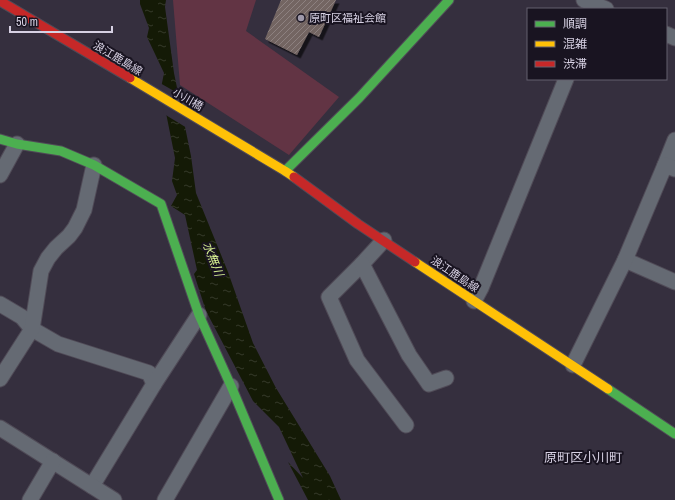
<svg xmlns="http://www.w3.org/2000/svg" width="675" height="500" font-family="'Archivo Narrow','Noto Sans JP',sans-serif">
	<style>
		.grass { fill: #623444 }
		.water { fill: url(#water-ripples) }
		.pier { fill: #352f3e }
		.building { fill: url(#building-hatch); filter: url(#shadow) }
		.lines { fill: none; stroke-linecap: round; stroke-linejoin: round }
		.street-casing { stroke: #504b57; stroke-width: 17 }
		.fast-casing { stroke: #504b57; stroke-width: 11 }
		.slow-casing { stroke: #504b57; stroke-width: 11 }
		.jam-casing { stroke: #504b57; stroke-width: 11 }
		.street { stroke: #656a73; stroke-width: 15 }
		.fast { stroke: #4caf50; stroke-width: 9 }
		.slow { stroke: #ffc107; stroke-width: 9 }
		.jam { stroke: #c62828; stroke-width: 9 }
		.poi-dot { fill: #9e98a9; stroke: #191421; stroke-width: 1.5 }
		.labels { text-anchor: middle; stroke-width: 4; stroke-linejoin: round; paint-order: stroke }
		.poi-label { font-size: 11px; fill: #d7d1e3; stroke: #191421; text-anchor: start }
		.street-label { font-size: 11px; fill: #d7d1e3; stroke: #191421 }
		.water-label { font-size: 12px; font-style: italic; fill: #d4ee8f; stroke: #191421 }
		.quarter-label { font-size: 13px; fill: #d7d1e3; stroke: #191421 }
	</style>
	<defs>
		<pattern id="water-ripples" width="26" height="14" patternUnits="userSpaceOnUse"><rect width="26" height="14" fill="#141a06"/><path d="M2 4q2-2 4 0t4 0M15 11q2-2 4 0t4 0" fill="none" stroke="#353a2a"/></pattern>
		<pattern id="building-hatch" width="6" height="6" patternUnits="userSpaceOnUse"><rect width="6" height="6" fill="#736562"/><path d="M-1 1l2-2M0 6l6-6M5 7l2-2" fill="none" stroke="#8d8180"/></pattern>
		<filter id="shadow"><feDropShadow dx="3.5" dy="3.5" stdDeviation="0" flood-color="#0009"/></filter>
	</defs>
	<rect width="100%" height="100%" fill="#352f3e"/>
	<polygon class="grass" points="173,0 256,0 246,31 339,97 289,155 180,85"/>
	<polygon class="water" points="140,0 166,0 165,7 174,73 191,156 196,193 228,272 253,343 276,388 330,476 341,500 308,500 288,462 303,478 279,427 253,401 206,311 194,274 197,270 185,215 171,206 177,195 172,181 175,158 161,88 164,73 147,37 149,28 140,4"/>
	<polygon class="pier" points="160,83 181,95 187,128 164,114 159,88"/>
	<polygon class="building" points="281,0 336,0 319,37 309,32 297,55 265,39"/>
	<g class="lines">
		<defs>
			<g id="street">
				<polyline points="584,0 606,9"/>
				<polyline points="666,34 675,38"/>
				<polyline points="665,165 675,140"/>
				<polyline points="0,175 17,144"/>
				<polyline points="384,240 362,264 329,297 357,360 406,425"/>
				<polyline points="625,260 675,282"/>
				<polyline points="362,264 409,355 429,384 446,378"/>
				<polyline points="474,301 481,288 566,79"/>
				<polyline points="0,304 22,317 32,329 58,344 149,373 154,384 92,486"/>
				<polyline points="573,365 625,260 665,165 675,169"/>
				<polyline points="0,379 32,329 41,271 48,258 56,248 69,236 75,228 84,210 94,165"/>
				<polyline points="154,384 199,315"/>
				<polyline points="0,428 114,500"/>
				<polyline points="30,500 53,461"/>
				<polyline points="165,500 231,386"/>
			</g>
			<g id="fast">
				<polyline points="0,139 17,144 61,151 94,165 161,204 199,315 231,386 279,500"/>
				<polyline points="285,171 359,98 449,0"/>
				<polyline points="608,389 675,434"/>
			</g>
			<g id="slow">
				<polyline points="130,78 285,171 294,177"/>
				<polyline points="415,262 608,389"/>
			</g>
			<g id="jam">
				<polyline points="0,1 130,78"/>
				<polyline points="294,177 358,224 415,262"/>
			</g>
		</defs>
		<use href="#street" class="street-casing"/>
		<use href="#fast" class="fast-casing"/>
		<use href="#slow" class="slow-casing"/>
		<use href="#jam" class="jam-casing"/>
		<use href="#street" class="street"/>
		<use href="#fast" class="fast"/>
		<use href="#slow" class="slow"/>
		<use href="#jam" class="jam"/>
	</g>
	<circle class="poi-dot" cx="301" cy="18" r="4"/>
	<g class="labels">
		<g class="poi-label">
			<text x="309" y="22">原町区福祉会館</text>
		</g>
		<g class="street-label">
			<text transform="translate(118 58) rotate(31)" y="4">浪江鹿島線</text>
			<text transform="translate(188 99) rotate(30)" y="4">小川橋</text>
			<text transform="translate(455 274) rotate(34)" y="4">浪江鹿島線</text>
		</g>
		<g class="water-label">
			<text transform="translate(213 259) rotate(69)" y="4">水無川</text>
		</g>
		<g class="quarter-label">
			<text x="583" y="462">原町区小川町</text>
		</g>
	</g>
	<rect x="527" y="8" width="140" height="72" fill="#191421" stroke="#65606f"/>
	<rect x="535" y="21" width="20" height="6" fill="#4caf50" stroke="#65606f"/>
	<text x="563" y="28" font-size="12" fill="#d7d1e3">順調</text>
	<rect x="535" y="41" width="20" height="6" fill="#ffc107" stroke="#65606f"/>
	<text x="563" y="48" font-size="12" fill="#d7d1e3">混雑</text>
	<rect x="535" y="61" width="20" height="6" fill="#c62828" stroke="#65606f"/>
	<text x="563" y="68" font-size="12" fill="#d7d1e3">渋滞</text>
	<path d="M10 26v6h102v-6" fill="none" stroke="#d7d1e3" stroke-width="2"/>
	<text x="16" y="26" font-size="12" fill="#d7d1e3" stroke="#191421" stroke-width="3" paint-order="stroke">50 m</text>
</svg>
